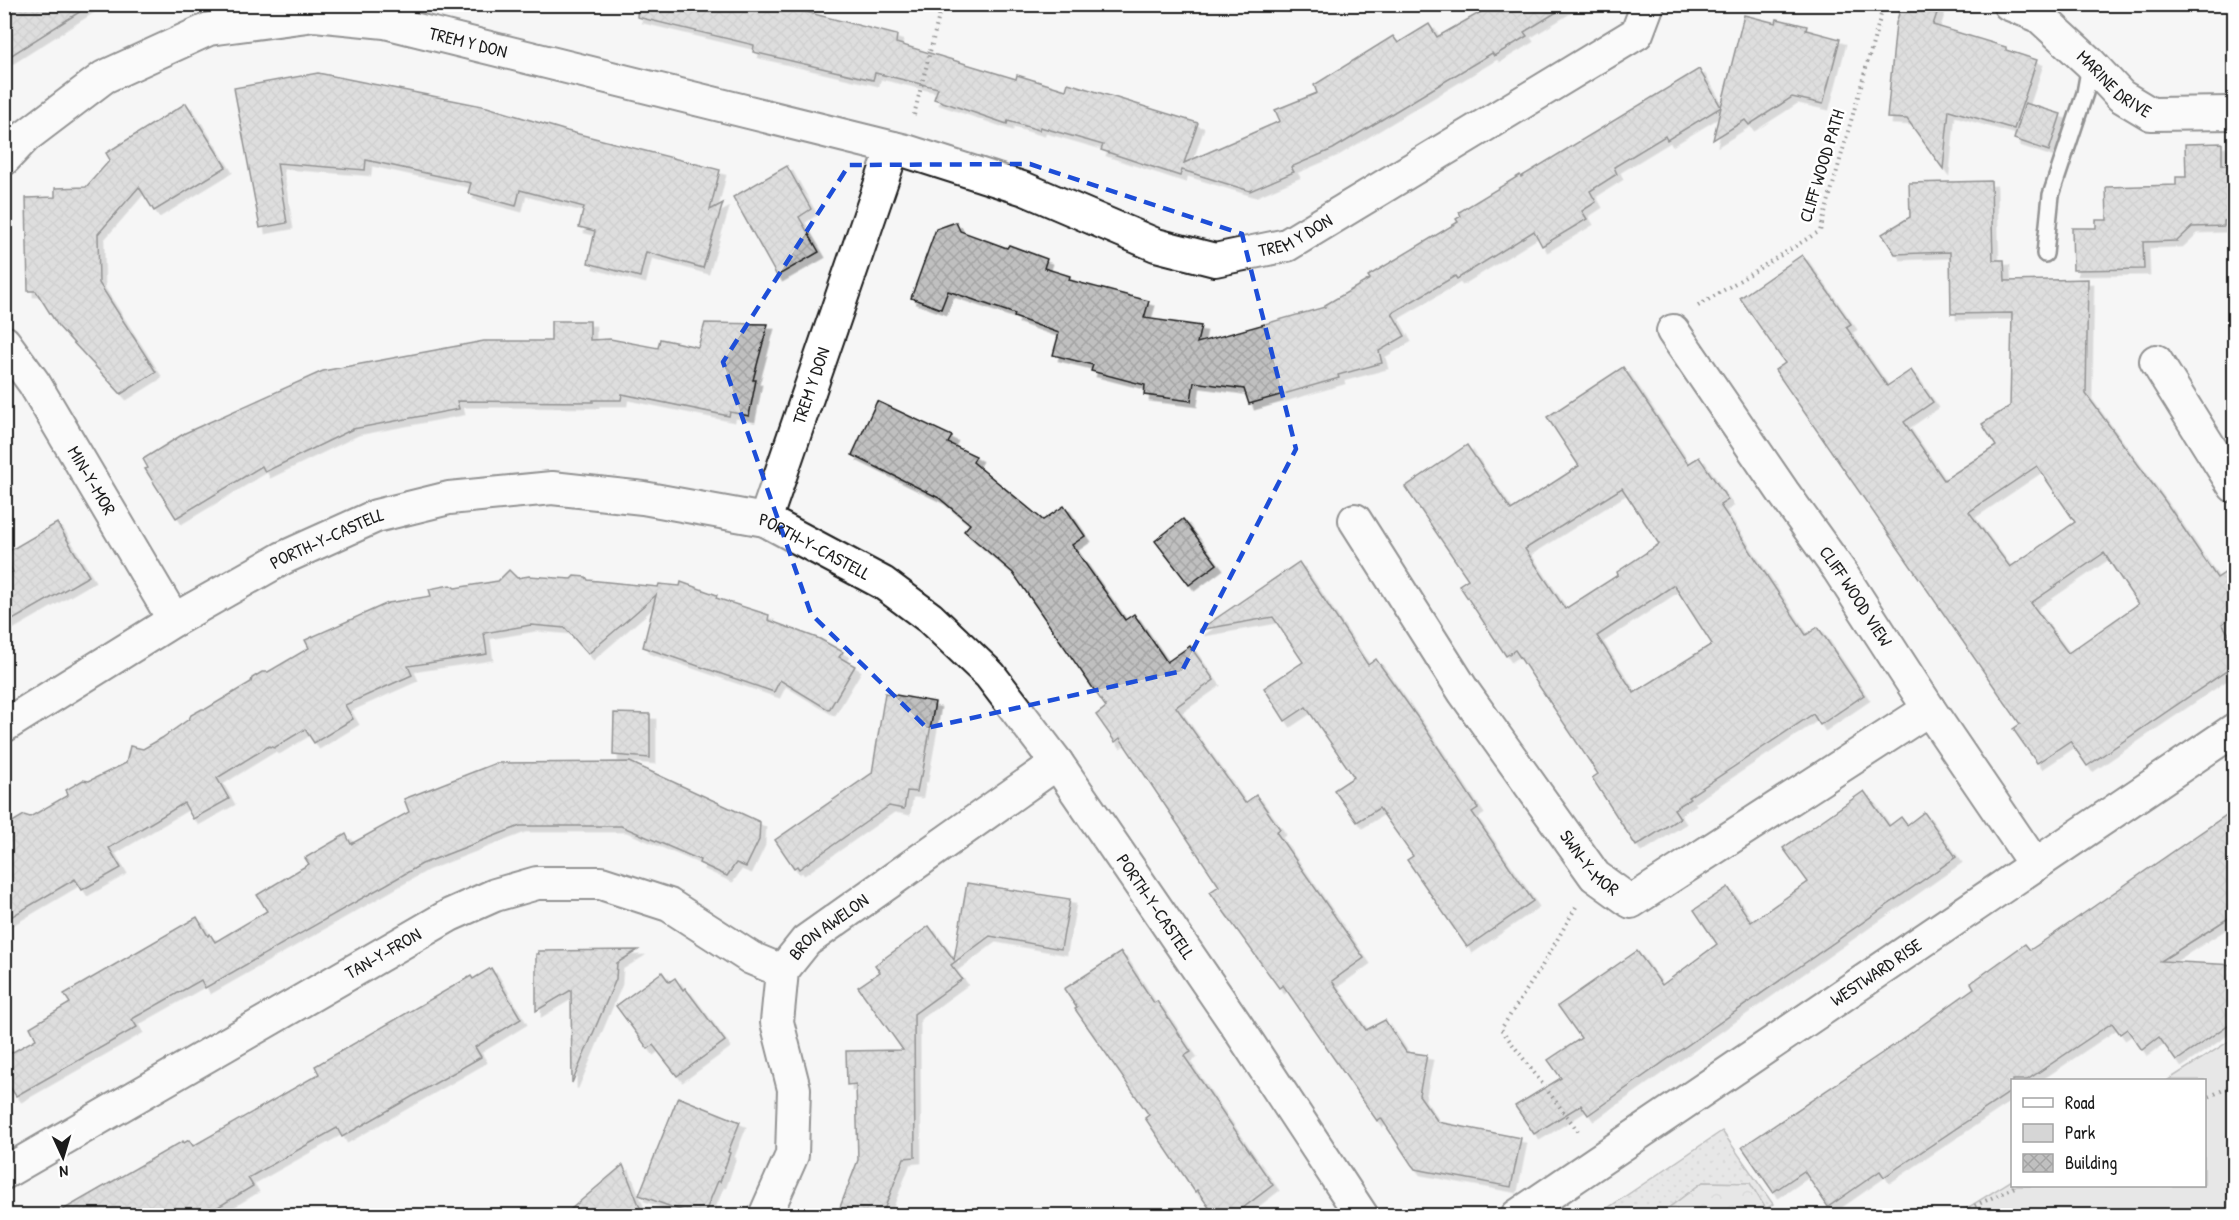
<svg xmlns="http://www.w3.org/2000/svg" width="2239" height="1220" font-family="'Patrick Hand',sans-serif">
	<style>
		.grass { fill: url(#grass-dots); stroke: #797979; stroke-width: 1.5 }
		.forest { fill: url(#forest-crowns); stroke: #797979; stroke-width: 1.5 }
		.park { fill: #d6d6d6; stroke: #797979; stroke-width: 1.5 }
		.building { fill: url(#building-cross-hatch); stroke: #1c1c1c; stroke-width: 1.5; fill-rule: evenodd; filter: url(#shadow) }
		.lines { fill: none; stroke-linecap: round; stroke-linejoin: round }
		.lane-casing { stroke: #1c1c1c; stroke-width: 20 }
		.street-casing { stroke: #1c1c1c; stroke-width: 36 }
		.path { stroke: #1c1c1c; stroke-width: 4; stroke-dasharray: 1.5 4.5; stroke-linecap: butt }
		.lane { stroke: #fff; stroke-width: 15 }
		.street { stroke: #fff; stroke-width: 32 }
		.marked { fill: none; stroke: #1d4ed8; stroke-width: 4.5; stroke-dasharray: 12 8; stroke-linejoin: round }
		.labels { text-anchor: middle; stroke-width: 5; stroke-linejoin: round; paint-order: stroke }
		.street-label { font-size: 18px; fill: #1c1c1c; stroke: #fff }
	</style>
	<defs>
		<pattern id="grass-dots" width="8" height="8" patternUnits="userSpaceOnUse" patternTransform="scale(1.5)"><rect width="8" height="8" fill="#d6d6d6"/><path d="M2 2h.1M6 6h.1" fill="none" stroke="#b7b7b7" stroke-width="1.8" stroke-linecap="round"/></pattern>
		<pattern id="forest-crowns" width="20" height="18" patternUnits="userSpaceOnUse" patternTransform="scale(1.5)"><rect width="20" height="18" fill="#d6d6d6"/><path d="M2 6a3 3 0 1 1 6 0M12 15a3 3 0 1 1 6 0" fill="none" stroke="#b7b7b7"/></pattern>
		<pattern id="building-cross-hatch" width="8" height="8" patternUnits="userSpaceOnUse" patternTransform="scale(1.5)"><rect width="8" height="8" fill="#c0c0c0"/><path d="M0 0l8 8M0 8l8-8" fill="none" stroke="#a4a4a4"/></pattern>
		<filter id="shadow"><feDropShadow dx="5.5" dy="5.5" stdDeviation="0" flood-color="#0004"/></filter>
	</defs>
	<rect width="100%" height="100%" fill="#f6f6f6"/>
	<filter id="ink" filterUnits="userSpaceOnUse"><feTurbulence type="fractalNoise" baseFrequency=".0167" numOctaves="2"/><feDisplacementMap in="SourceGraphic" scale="12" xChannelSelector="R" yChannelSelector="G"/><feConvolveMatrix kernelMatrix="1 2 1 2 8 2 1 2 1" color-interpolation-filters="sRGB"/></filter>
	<g filter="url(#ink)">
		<polygon class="grass" points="1722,1131 1773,1204 1766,1209 1749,1183 1703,1182 1659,1215 1596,1216"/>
		<polygon class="forest" points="1703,1182 1750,1183 1766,1209 1762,1215 1659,1215"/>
		<polygon class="park" points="2234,1038 2234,1215 1956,1215 2012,1180 2012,1186 2204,1186 2204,1080 2168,1080"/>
		<g class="building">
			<polygon points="4,4 92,4 4,60"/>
			<polygon points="638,4 804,4 802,11 897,35 896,43 1016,79 1017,75 1066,90 1068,83 1198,123 1184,163 1280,121 1275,110 1317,93 1314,85 1393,36 1398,43 1429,24 1437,37 1495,4 1570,4 1524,32 1527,36 1494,56 1492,53 1333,149 1291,167 1294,172 1250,191 1182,170 1180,176 1101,150 1103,145 1040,127 1039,130 1008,121 1007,124 934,99 938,88 875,73 873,80 753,52 754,45 637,17"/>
			<polygon points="1902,4 1940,4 1933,25 2006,47 2006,50 2037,60 2014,129 1949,110 1943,169 1907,119 1887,118 1896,23"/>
			<polygon points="1744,15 1776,23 1777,19 1807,26 1806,30 1840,39 1823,104 1792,97 1749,125 1745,120 1713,140 1721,107 1667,140 1665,136 1614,167 1617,174 1590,191 1596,202 1582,211 1587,219 1542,246 1534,231 1457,279 1455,276 1392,313 1405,336 1379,351 1382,363 1338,375 1339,378 1249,404 1244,389 1194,382 1191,401 1144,395 1145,385 1091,371 1093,365 1053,355 1059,333 1014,317 1015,314 948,291 941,309 911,298 936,229 956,222 960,231 1007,248 1009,245 1047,259 1044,268 1070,276 1069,280 1149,301 1144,318 1201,326 1197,343 1325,307 1325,305 1370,279 1368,276 1458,222 1456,219 1461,216 1459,212 1520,175 1521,177 1699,69 1721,107"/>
			<polygon points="318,73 487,107 567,131 720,170 710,210 723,203 703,268 646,252 640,277 588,263 595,231 579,227 584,207 520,190 516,206 468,193 471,183 366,160 365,170 277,163 287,223 260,228 234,88"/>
			<polygon points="186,103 226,167 154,211 139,187 98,234 99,283 156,372 121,394 58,326 36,291 28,291 26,198 55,197 55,188 86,187 110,160 106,153"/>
			<polygon points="2025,103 2061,114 2049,151 2014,139"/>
			<polygon points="2222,143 2222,165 2235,165 2235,221 2224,221 2224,226 2192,227 2177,241 2143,242 2144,269 2073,270 2072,228 2096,228 2096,220 2107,220 2106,187 2176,185 2176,177 2186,177 2185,144"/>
			<polygon points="787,166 811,209 799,217 819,252 777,276 733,197"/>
			<path d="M1991 181 1993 260H2004L2005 281 2088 279 2086 394 2165 501 2217 578 2235 566V615L2222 624 2235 643V665L2087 766 2070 741 2037 763 2013 729 2020 724 1775 370 1785 363 1740 298 1802 255 1851 324 1846 327 1887 386 1911 370 1933 402 1904 422 1944 480 1996 446 1982 424 2010 406 2012 313 1951 314 1950 252 1895 254 1882 234 1910 217 1909 183ZM2037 466 2075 522 2010 567 1969 512ZM2104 553 2138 604 2068 653 2031 603Z"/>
			<polygon points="551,321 590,321 590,340 610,339 658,348 660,339 698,347 705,323 768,324 753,380 756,380 749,416 730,412 729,416 622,394 621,400 593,400 593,402 457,401 459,409 353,429 265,472 262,466 176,518 145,469 148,468 143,459 185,433 323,371 484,341 551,341"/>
			<path d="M1623 367 1688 464 1699 457 1728 500 1720 505 1806 635 1818 627 1864 695 1820 725 1813 714 1756 752 1688 797 1690 799 1674 809 1680 818 1636 846 1592 778 1598 774 1515 650 1506 656 1459 585 1468 579 1405 487 1467 445 1511 510 1579 466 1547 417ZM1622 488 1659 544 1617 572 1618 575 1565 609 1525 549ZM1674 585 1712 644 1634 693 1597 636Z"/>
			<polygon points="877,401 952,436 948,443 976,456 973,462 1043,520 1064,506 1085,536 1072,545 1125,620 1134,614 1167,662 1190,646 1214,680 1176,707 1245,803 1256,795 1280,829 1276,832 1364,958 1332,981 1366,1030 1385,1020 1406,1052 1427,1055 1419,1095 1438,1122 1521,1138 1511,1187 1415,1169 1411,1164 1381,1118 1377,1121 1283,985 1279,988 1219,905 1210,892 1219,886 1120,738 1115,742 1096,715 1106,707 1013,573 964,531 970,524 939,498 852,455"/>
			<polygon points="1183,519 1217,564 1189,585 1155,541"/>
			<polygon points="57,523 89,576 4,625 4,575 13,572 4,554"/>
			<polygon points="1299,562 1368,665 1376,659 1425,728 1478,808 1472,812 1533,901 1467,947 1407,860 1413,856 1379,808 1357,822 1334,790 1354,777 1306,707 1285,721 1264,688 1303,662 1273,617 1199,630"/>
			<polygon points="509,570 517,578 529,576 571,579 574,576 586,577 588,580 658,587 659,584 680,586 681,582 717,595 716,598 769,615 768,620 820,639 843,652 839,657 855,666 829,710 780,680 774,692 643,647 656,595 588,654 565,628 531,625 484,633 487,654 408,666 412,675 345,705 353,719 314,743 305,729 274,748 269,746 217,778 229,799 193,819 184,803 109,848 121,868 82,890 75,879 4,921 4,827 24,815 30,817 68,795 66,790 83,780 89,781 126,763 130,746 143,749 162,738 189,719 191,715 202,709 206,709 251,682 252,678 262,672 268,672 309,648 305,640 388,603 431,596 429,589 450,585 455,588 498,581"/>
			<polygon points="885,693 935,702 922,776 920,776 917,792 907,791 904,809 889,806 799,869 797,866 794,868 775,840 872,773"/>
			<polygon points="614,713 650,714 650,758 613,755"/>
			<polygon points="630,762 760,822 759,840 746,867 736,863 727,876 699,863 700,860 621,826 520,826 422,864 205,988 201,980 132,1019 137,1027 16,1096 4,1079 4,1057 36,1039 30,1027 70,1003 64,994 197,917 208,936 210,934 215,942 267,911 257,895 309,864 305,858 346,834 351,844 409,812 404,799 496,763"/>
			<polygon points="1864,791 1889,826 1901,817 1907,825 1924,812 1956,857 1588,1115 1581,1105 1534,1134 1515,1106 1561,1078 1548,1060 1581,1038 1558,1006 1637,951 1662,985 1717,944 1694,910 1728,887 1751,922 1808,882 1783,848"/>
			<polygon points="2235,809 2235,914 2161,961 2235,965 2235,1020 2176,1061 2159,1037 2142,1050 2127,1029 2120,1034 2112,1023 2027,1080 2013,1080 2013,1090 1884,1177 1880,1171 1828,1207 1804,1171 1773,1192 1742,1147 1900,1041 1974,988 1971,983 2025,944 2030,950 2051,936"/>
			<polygon points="967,883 1070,899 1061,949 990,936 951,965 962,979 914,1014 915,1157 904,1158 882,1215 837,1215 858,1160 856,1084 847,1085 846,1051 903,1050 858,987 880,972 875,965 929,926 954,960"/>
			<polygon points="638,950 617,963 616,979 572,1083 571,990 536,1011 536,954 539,954 538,951"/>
			<polygon points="1121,952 1154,1003 1157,1001 1191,1052 1184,1056 1273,1185 1244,1207 1223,1215 1214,1215 1197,1190 1195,1192 1145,1118 1149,1115 1075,1009 1077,1008 1064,989"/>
			<polygon points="491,968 521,1019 475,1047 481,1057 342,1137 337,1128 248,1178 253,1186 205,1215 54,1215 183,1141 184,1143 189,1140 193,1146 319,1074 315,1066 471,976 473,979"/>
			<polygon points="662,972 669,982 675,978 683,990 685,988 725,1041 677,1076 653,1045 648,1049 616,1006"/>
			<polygon points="678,1097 740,1122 728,1152 730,1153 720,1182 718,1181 704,1215 693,1215 639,1195"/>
			<polygon points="623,1165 643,1215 564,1215"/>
		</g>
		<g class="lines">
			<defs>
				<polyline id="lane" points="2045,254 2051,195 2085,93 2090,65"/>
				<g id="street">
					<path id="s1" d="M2009 4 2039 16 2090 63 2121 96 2151 114 2234 113"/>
					<path id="s2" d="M4 159 25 137 104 77 209 29 315 15 385 22 906 151 1025 189 1156 245 1215 260 1287 245 1637 33 1648 4"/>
					<path id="s3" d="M1673 331 1783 492 1839 570 1929 709 2035 865"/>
					<path id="s4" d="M4 342 34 383 174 620"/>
					<polyline points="2156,361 2234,486"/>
					<path id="s5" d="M765 520 893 148"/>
					<path id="s6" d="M1355 520 1464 692 1595 876 1631 902 1929 709"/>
					<path id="s7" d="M4 726 174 620 283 558 376 516 449 498 552 488 643 498 765 520 883 583 930 618 990 675 1057 763 1237 1026 1362 1216"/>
					<path id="s8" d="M4 1173 450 915 495 895 537 883H601L669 905 751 958 782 971"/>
					<path id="s9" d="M765 1216 792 1155 794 1089 777 1022 782 971 806 941 1057 763"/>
					<path id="s10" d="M1517 1216 2234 730"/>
				</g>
			</defs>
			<use href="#lane" class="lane-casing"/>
			<use href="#street" class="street-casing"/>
			<g class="path">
				<polyline points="914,115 942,4"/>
				<polyline points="1698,306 1820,231 1884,4"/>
				<polyline points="1576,907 1539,971 1501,1029 1578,1131"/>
				<polyline points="2204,1099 2234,1085"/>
				<polyline points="1953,1216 2017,1186"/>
			</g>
			<use href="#lane" class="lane"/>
			<use href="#street" class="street"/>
		</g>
	</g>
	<path d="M0 0H2239V1220H0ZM1030 164 1242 234 1296 449 1182 671 927 728 811 614 723 362 849 165Z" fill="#f6f6f6" fill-opacity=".55" fill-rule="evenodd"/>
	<path class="marked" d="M1030 164 1242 234 1296 449 1182 671 927 728 811 614 723 362 849 165Z"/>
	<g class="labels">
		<g class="street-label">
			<text dy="6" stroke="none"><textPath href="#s2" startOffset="508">TREM Y DON</textPath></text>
			<text dy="6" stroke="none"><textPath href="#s1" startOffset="134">MARINE DRIVE</textPath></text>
			<text transform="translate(1822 166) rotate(-73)" y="6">CLIFF WOOD PATH</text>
			<text dy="6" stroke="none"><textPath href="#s2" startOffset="1372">TREM Y DON</textPath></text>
			<text dy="6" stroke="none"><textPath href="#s5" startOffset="142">TREM Y DON</textPath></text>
			<text dy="6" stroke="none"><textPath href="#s4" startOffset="164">MIN-Y-MOR</textPath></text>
			<text dy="6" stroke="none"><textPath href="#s7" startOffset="374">PORTH-Y-CASTELL</textPath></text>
			<text dy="6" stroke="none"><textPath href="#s7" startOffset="878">PORTH-Y-CASTELL</textPath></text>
			<text dy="6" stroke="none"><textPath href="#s3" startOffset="322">CLIFF WOOD VIEW</textPath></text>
			<text dy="6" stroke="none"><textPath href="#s6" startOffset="416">SWN-Y-MOR</textPath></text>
			<text dy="6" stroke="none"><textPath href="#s7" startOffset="1382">PORTH-Y-CASTELL</textPath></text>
			<text dy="6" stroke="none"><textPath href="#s9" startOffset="318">BRON AWELON</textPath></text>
			<text dy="6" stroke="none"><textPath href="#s8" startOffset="438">TAN-Y-FRON</textPath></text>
			<text dy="6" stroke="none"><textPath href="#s10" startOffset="434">WESTWARD RISE</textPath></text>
		</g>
	</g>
	<rect width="2239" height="1220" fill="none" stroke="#fff" stroke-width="24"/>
	<rect x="12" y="12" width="2215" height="1196" fill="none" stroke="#1c1c1c" stroke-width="2" filter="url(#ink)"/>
	<rect x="2011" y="1079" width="195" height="108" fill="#ffffff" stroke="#a4a4a4" stroke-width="1.5"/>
	<rect x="2023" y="1098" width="30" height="9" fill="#ffffff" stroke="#a4a4a4" stroke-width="1.5"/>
	<text x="2065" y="1109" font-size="18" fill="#1c1c1c">Road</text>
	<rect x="2023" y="1124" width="30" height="18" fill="#d6d6d6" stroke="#a4a4a4" stroke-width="1.5"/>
	<text x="2065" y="1139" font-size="18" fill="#1c1c1c">Park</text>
	<rect x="2023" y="1154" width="30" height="18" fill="url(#building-cross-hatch)" stroke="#a4a4a4" stroke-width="1.5"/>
	<text x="2065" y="1169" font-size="18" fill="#1c1c1c">Building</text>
	<g transform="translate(63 1157) rotate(176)" stroke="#ffffff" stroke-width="4.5" paint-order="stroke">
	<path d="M0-4.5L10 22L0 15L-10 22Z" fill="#1c1c1c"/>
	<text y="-9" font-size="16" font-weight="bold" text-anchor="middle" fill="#1c1c1c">N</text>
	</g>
</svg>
